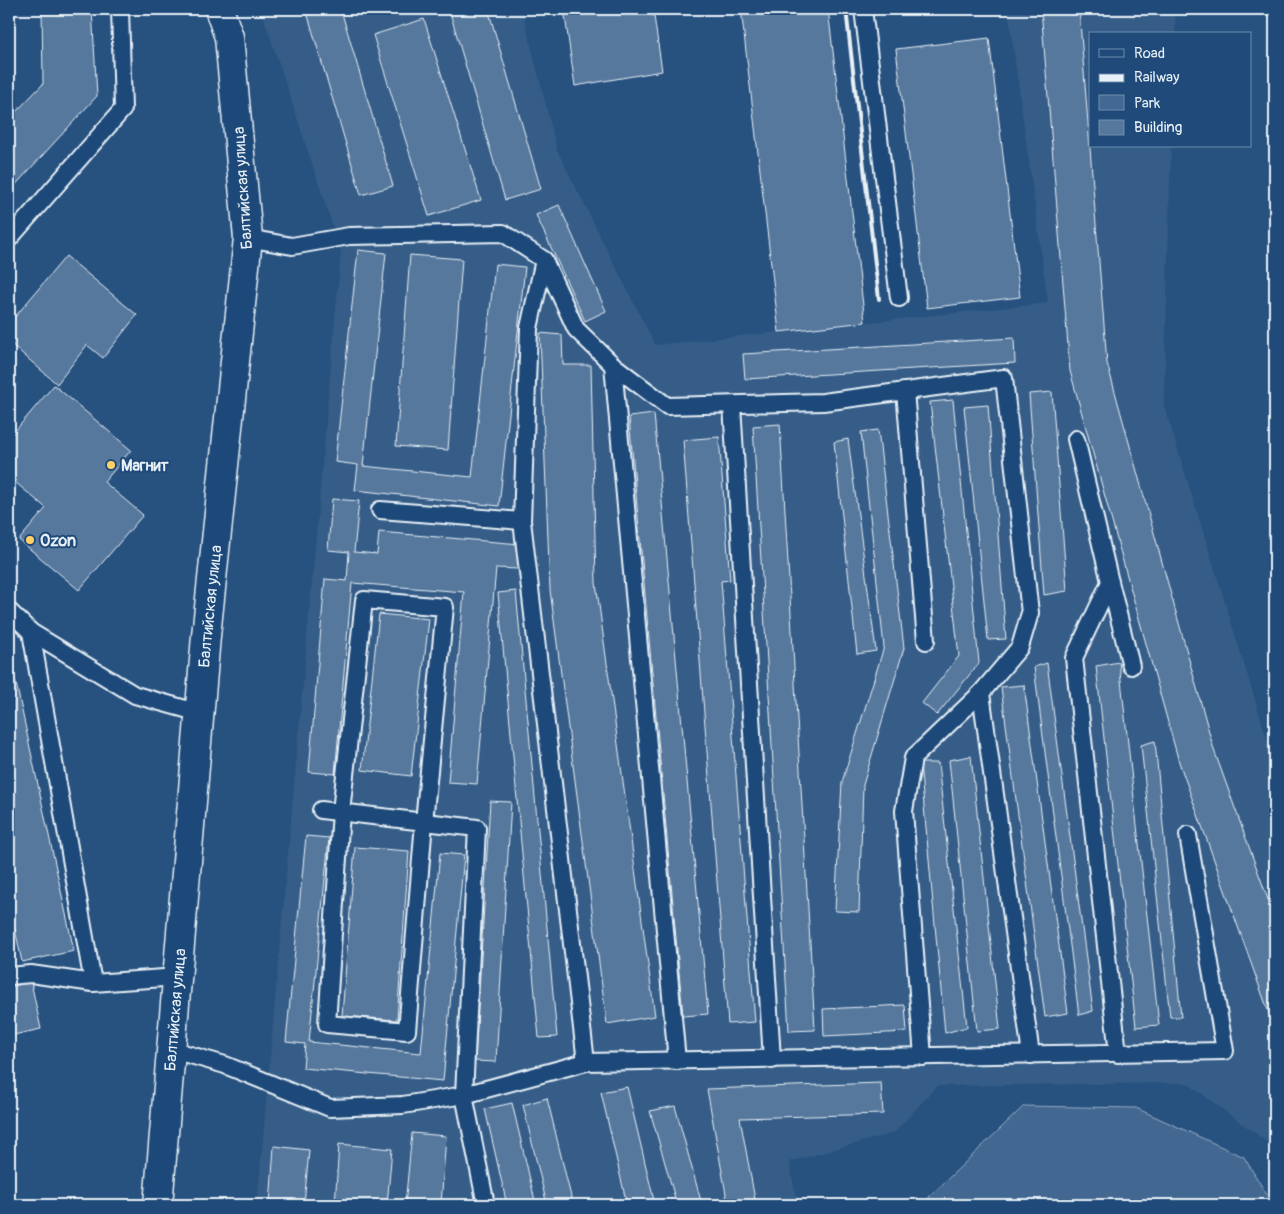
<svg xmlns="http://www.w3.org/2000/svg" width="1284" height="1214" font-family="Pangolin,sans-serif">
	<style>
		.built { fill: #355d88 }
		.green { fill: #436891; stroke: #96acc4 }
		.building { fill: #57789d; stroke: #e8f1f8 }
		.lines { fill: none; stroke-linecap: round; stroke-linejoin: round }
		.service-casing { stroke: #e8f1f8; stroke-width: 20 }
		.tertiary-casing { stroke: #e8f1f8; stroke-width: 31 }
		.service { stroke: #1f4a7a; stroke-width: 16 }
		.tertiary { stroke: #1f4a7a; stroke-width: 28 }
		.rail { stroke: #e8f1f8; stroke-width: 4 }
		.poi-dot { fill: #ffd166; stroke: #1f4a7a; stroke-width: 2 }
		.labels { text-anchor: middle; stroke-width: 4; stroke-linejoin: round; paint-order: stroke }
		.street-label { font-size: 16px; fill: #e8f1f8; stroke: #1f4a7a }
		.poi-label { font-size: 16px; font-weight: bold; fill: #e8f1f8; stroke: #1f4a7a; text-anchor: start }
	</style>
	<rect width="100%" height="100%" fill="#27517f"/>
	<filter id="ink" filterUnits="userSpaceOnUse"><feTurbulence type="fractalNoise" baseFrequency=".02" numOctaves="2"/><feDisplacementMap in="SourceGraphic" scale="10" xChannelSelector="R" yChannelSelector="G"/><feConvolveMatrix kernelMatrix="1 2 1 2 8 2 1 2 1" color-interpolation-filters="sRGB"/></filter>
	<g filter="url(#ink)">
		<polygon class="built" points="261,9 522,9 557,150 655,345 1048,303 1008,9 1176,9 1175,34 1090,34 1090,146 1171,146 1164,405 1275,764 1275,1148 1187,1083 937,1086 894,1133 789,1162 798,1205 257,1205 341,251"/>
		<polygon class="green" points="1024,1106 1136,1108 1244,1157 1273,1205 929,1205 929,1197"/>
		<g class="building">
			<polygon points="42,9 92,9 97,96 9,192 9,119 43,84"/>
			<polygon points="306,9 345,9 341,10 393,186 361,195"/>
			<polygon points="449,9 488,9 541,189 505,200"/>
			<polygon points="564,9 653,9 662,71 575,86"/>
			<polygon points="741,9 828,9 865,322 779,332"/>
			<polygon points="1041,9 1079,9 1107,363 1214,750 1275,919 1275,1030 1179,762 1070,371"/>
			<polygon points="424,19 481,200 429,216 373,35"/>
			<polygon points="989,38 1020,297 927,308 896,49"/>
			<polygon points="559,205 606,311 585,321 536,215"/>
			<polygon points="358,250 386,253 363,466 472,477 495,264 525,267 499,506 355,490 358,465 335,462"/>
			<polygon points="410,255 462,259 448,450 396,446"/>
			<polygon points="66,256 137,315 103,358 87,345 57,384 9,342 9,324"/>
			<polygon points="540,333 562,335 563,365 591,365 596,583 655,1016 607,1024 550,590"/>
			<polygon points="1014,338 1015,363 745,379 743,354"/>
			<polygon points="54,385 131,450 104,482 143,515 79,590 19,540 46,508 9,477 9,438"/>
			<polygon points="1052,392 1067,591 1044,595 1029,394"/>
			<polygon points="953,400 979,663 937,715 922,703 959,656 930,402"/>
			<polygon points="988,405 1006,639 988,640 964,407"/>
			<polygon points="654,414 708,1014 683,1016 629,417"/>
			<polygon points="780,424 815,1030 789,1031 753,426"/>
			<polygon points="878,430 904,648 863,785 859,912 835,911 842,782 884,647 861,432"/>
			<polygon points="719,437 730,580 721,581 755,1022 728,1024 683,440"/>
			<polygon points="848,439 876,651 857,654 834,442"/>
			<polygon points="332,499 359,501 354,552 377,554 379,532 520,544 518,569 496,568 477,784 448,782 464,592 352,583 335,774 309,772 325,579 347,581 349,552 328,550"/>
			<polygon points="516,591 557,1037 539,1038 498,593"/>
			<polygon points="379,614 429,619 411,776 362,770"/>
			<polygon points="9,651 74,951 22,962 9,901"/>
			<polygon points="1119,662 1159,1025 1136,1027 1096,666"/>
			<polygon points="1047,663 1093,1011 1079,1015 1034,667"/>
			<polygon points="1024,685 1068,1013 1045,1017 1001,687"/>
			<polygon points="1155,741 1181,1017 1170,1017 1141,745"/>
			<polygon points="971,756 1000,1029 977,1031 949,760"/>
			<polygon points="920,763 938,763 967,1027 945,1033"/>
			<polygon points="490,801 511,802 496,1062 475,1061"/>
			<polygon points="306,836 329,838 309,1042 421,1053 440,853 464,855 443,1081 303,1068 305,1044 286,1042"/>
			<polygon points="355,847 409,851 397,1020 342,1016"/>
			<polygon points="31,982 41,1029 9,1036 9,987"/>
			<polygon points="905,1005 907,1032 824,1036 823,1009"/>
			<polygon points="881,1083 883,1114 740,1118 756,1205 728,1205 707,1089"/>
			<polygon points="627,1087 655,1205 627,1205 601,1092"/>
			<polygon points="547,1098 573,1205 547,1205 523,1105"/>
			<polygon points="512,1103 536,1205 507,1205 485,1109"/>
			<polygon points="675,1106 702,1205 677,1205 650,1111"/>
			<polygon points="412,1133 446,1136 441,1205 405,1205"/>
			<polygon points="339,1144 392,1149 387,1205 335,1205"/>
			<polygon points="274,1146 309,1150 304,1205 270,1205"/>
		</g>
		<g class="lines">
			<defs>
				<g id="service">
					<polyline points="863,9 899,298"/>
					<polyline points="248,238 292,246 349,236 503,233 544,260 576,329 613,365 667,406 823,402 1004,378 1030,613 1020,647 981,693 1031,1055"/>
					<polyline points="9,239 123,109 120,9"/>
					<polyline points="613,365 677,1061"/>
					<polyline points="905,391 926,641"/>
					<polyline points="732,405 772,1060"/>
					<polyline points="1076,439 1110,582 1074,658 1118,1054"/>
					<polyline points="380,510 522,521 529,328 544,260"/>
					<polyline points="522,521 586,1062"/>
					<polyline points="1110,582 1131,666"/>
					<polygon points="364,600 445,607 424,822 407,1031 327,1024 341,812"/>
					<polyline points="9,611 31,632 135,695 200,713"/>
					<polyline points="31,632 93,983"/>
					<polyline points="321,810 477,828 464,1095 486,1205"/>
					<polyline points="9,976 31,974 93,983 178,977"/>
					<polyline points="173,1050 225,1065 330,1108 403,1105 464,1095 586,1062 1225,1051 1188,835"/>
					<polyline points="923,1057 904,811 913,758 981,693"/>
				</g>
				<g id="tertiary">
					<path id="s1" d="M158 1205 206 636 248 238 229 37 219 9"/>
				</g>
			</defs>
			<use href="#service" class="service-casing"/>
			<use href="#tertiary" class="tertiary-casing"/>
			<use href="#service" class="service"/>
			<use href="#tertiary" class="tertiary"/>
			<polyline class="rail" points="846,9 879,299"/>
		</g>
	</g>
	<g class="poi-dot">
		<circle cx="111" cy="465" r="5"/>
		<circle cx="30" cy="540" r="5"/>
	</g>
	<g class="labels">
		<g class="street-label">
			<text transform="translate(242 188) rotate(-94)" y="6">Балтийская улица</text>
			<text dy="6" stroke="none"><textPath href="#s1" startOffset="601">Балтийская улица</textPath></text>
			<text dy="6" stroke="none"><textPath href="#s1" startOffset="196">Балтийская улица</textPath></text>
		</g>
		<g class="poi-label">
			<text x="121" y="471">Магнит</text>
			<text x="40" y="546">Ozon</text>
		</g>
	</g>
	<rect width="1284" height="1214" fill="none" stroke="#1f4a7a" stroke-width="30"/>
	<rect x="15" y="15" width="1254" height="1184" fill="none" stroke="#e8f1f8" stroke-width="2" filter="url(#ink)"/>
	<rect x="1089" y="32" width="162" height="115" fill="#1f4a7a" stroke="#6f8dac"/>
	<rect x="1099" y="49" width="25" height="8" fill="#1f4a7a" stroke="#6f8dac"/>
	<text x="1134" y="58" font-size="15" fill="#e8f1f8">Road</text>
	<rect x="1099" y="74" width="25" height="8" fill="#e8f1f8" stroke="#6f8dac"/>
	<text x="1134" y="82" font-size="15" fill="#e8f1f8">Railway</text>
	<rect x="1099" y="95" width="25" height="15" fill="#436891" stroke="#6f8dac"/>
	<text x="1134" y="108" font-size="15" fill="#e8f1f8">Park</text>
	<rect x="1099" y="120" width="25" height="15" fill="#57789d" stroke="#6f8dac"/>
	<text x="1134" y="132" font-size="15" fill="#e8f1f8">Building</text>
</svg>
